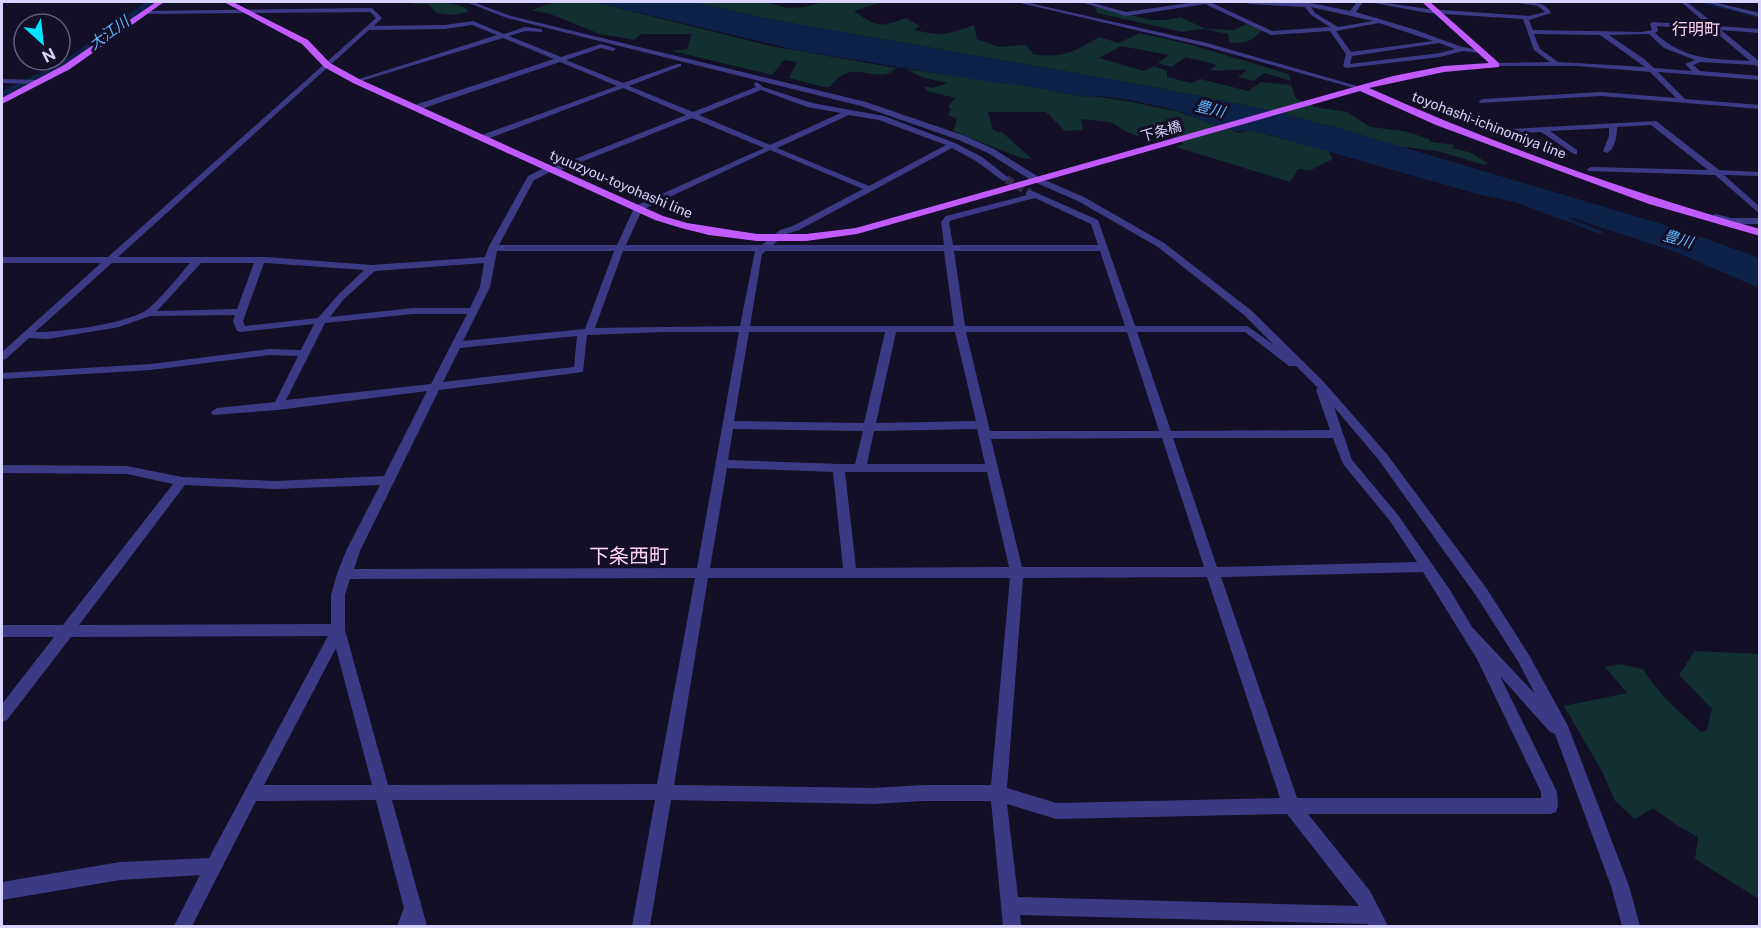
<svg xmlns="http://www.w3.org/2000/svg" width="1761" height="928" font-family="'Public Sans','Noto Sans JP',sans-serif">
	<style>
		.green { fill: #12302f }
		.water { fill: #0c2248 }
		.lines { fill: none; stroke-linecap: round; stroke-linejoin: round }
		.stream { stroke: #0c2248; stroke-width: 2 }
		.river { fill: #0c2248; fill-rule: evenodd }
		.minor-tunnel { stroke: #312d47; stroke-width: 8; stroke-dasharray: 8 4; stroke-linecap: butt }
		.minor { fill: #3d3a85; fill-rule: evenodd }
		.major { fill: #c25bff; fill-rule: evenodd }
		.labels { text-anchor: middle; stroke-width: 6; stroke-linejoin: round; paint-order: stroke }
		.far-street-label { font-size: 14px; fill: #d9d4ff; stroke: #130f26 }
		.far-water-label { font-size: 15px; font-style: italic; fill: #62b6ff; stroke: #130f26 }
		.far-quarter-label { font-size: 16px; fill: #ffd6f0; stroke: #130f26 }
		.quarter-label { font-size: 20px; fill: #ffd6f0; stroke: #130f26 }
	</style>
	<rect width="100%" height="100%" fill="#130f26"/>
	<g class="green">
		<path d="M410 2C424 1 461 0 469 12L453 15 437 13 428 4H414Z"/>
		<path d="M555 2H594L771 46 896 68C878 88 853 54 830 87H824L789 78 797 62 784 60 772 75 672 51 687 49 692 34H641L634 40 600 34 550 14 531 10Z"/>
		<path d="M694 2H766L787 8 805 7 823 2H881L854 11C876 27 880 28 906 18L920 26 914 30C941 36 948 35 974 25L977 39 999 47 1026 45 1033 54C1062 59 1074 52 1099 37L1119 43 1139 33 1188 44 1289 74 1291 81 1265 73 1253 81 1238 77 1247 70C1235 69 1222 72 1210 70L1217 65 1186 57 1171 67 1158 63 1169 55 1121 46 1099 58 1144 71 1154 66 1167 71V77L1191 83 1200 79 1248 91 1261 82 1291 85 1296 98 1315 107 1347 112 1370 127 1404 131 1429 139 1431 142 1455 145 1452 148 1472 153 1487 163 1485 165 1437 151 1397 146 1342 129 1264 109 1143 85 768 19Z"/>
		<path d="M1095 6 1151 20H1167L1180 17 1206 29 1233 30 1247 24 1262 30C1252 42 1244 44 1229 42L1228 34 1204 29 1182 32 1097 13Z"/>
		<polygon points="906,69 1022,85 1085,97 1093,96 1132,102 1179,112 1239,133 1251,130 1328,151 1333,159 1311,170 1298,169 1290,182 1176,147 1184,144 1168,135 1151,132 1137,136 1125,131 1111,122 1081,119 1083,130 1065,131 1046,112 988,112 993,130 1003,133 1032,159 1021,158 953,131 957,119 948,115 951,109 948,107 955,98 927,91 924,86 933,88 948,83 924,78"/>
		<path d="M1695 651 1759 654V899L1695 859 1698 837 1678 826 1653 808 1635 819 1615 801 1603 773 1564 706 1627 693 1605 667 1620 664 1643 669C1657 693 1681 713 1701 732L1707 730 1712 709 1679 675Z"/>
	</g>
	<path class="water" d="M594 2H694L768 19 1143 85 1264 109 1342 129 1685 231 1759 258V288L1673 251 1572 218H1568L1602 231 1603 235 1515 202 1481 195 1252 130C1229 136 1203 119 1181 112 1160 106 1105 93 1085 97L1022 85 996 83 800 51Z"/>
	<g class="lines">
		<polyline class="stream" points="1702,2 1760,17"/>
		<polygon class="river" points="146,2 157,2 70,66 2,100 2,91 62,62"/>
		<polyline class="minor-tunnel" points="1006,179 1030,193"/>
		<g class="minor">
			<path d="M466 2H473L511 16 866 102 965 136 994 149 1040 178 1084 197 1164 243 1252 311 1323 381 1386 453 1487 589 1529 655 1568 726 1629 886 1640 926H1622L1611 886 1555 734 1550 732 1500 676 1557 792 1558 806 1556 812 1550 814H1308L1370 891 1388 926H1370L1368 924 1020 915 1021 926H1003L991 801H923L874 804 671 800 650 926H632L655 800H392L427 926H397L404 908 376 800 256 801 192 926H174L200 875 120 880 2 900V882L120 862 209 858 328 636 71 637 7 720 2 722V704L54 637H2V625H63L173 484 127 474 2 473V465L127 466 182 477 275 481 384 476 427 391 278 410 213 415 211 412 217 408 275 402 298 356 269 355 151 370 2 379V373L151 364 269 349 301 350 314 324 241 332 237 331 233 321 235 315 150 316 119 327 48 339 29 338 6 359 2 360V352L101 263H2V257H108L376 18 370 12 145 14 143 11 372 8 382 18 374 26 445 25 473 21 504 34 525 27 541 29 543 32 525 31 509 36 561 57 601 44 615 48 616 49 613 51 601 48 566 60 623 83 677 64H681V66L629 86 693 112 756 87 754 84 757 82 763 87 812 103 884 116 955 143 982 157 1010 179 1003 181 976 161 952 148 799 230 786 234 773 245H944L941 222 946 216 1028 195 1026 193 1030 190 1098 220 1135 326H1247L1274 345 1244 315 1158 247 1078 201 1034 182 988 153 959 140 861 106 507 18ZM472 25 497 35 353 81 358 82 503 38 554 59 412 106V110H418L560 62 617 86 479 136V140H485L623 88 686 115 552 168 546 167 528 176 488 248 485 257 372 265 266 257H118L369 30 445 29ZM761 90 807 107 841 113 770 145 699 115ZM849 115 879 120 946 145 869 186 777 148ZM692 118 764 148 635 206 617 245H499L534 180 550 172H556ZM770 150 863 189 793 226 780 230 762 245H626L642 210ZM1035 198 1091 224 1098 245H953L949 222 952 220ZM497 251H614L585 329 463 341 490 287ZM623 251H755L740 326 595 328ZM766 251H944L954 326H750L762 254ZM954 251H1100L1125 326H965ZM112 263H190C177 278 164 295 149 308 133 323 58 333 35 332ZM201 263H254L237 309 157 311ZM264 263H266L364 270 338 295 318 318 245 326 243 321ZM484 263 480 287 470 308H413L330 317 344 299 375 271ZM413 314H467L431 384 286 400 325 323ZM663 332H739L697 568 354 569 360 551 439 390 583 372 587 335ZM749 332H885L864 423 734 421ZM896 332H955L976 421 876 423ZM966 332H1127L1159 431H990ZM1137 332H1245L1289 366H1296L1318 388 1316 390 1330 430 1171 431ZM577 336 574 367 443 382 460 348ZM1334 407 1378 459 1477 597 1519 663 1535 694 1472 627 1450 590 1398 515 1352 460ZM733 429 863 431 855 464H839L728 460ZM977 429 985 464H867L874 431ZM1162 438 1204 567H1022L991 439ZM1173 438H1333L1343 464 1390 521 1417 562 1217 567ZM727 468 833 472 843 568H710ZM845 472H987L1009 567 856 568ZM185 485 275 489 380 485 346 551 337 574 331 595V624L79 625ZM1423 572 1477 659 1541 792V798H1297L1221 577ZM1207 577 1280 798 1056 803 1007 788 1023 578ZM695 578 657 784 388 785 345 630V595L350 579ZM708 578H1010L991 785H923L874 788 674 785ZM336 648 372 785H264ZM1007 804 1056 819 1287 814 1359 906 1018 897Z"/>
			<polygon points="1016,2 1025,2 1207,43 1364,88 1361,90 1204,46"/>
			<path d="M1081 2H1089L1126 12 1196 2H1210L1272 31 1330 27 1311 15 1305 7 1249 4 1246 2H1306L1350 11 1357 2H1363L1356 12 1413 29 1459 46 1482 51 1479 53 1463 51 1440 57 1346 68 1343 66 1346 54 1330 31 1271 35 1205 4 1126 16ZM1311 7 1373 21 1338 27 1315 13ZM1379 23 1433 41 1351 52 1336 31ZM1439 43 1455 49 1440 53 1350 64 1352 56Z"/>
			<path d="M1369 2H1380L1428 9 1529 16 1545 12 1538 6 1519 3 1518 2C1531 2 1545 1 1551 13L1529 20 1533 30 1642 32 1652 30 1650 24 1653 22 1709 26 1681 2H1687L1717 26 1760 29V33L1721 30 1760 62V68L1755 65 1701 62 1693 65 1700 71 1760 76V80L1658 72 1685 99 1760 105V109L1601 96 1480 103 1479 101 1483 99 1601 92 1676 98 1650 72 1577 66H1494V64L1496 63 1550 62 1534 50 1523 19 1428 13ZM1657 26 1713 30 1750 61C1712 59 1684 60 1655 33L1658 31ZM1534 34 1600 35 1645 67 1558 62 1540 49ZM1649 34 1664 48 1695 60 1685 64 1692 71 1654 68 1644 59 1609 35Z"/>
			<polygon points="1705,2 1713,2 1760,13 1760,17"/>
			<polygon points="2,79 39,80 42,82 39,84 2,83"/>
			<path d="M1656 121 1719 170 1760 172V176L1724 175 1760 207V214L1715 175 1588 171 1587 169 1591 167 1708 170 1651 125 1617 127C1617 136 1615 149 1607 153L1603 151 1609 136V128L1550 131 1577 150V154H1574L1541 132 1492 134 1488 132 1492 130Z"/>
			<polygon points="1716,214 1731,218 1760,218 1760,224 1731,224 1713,219 1713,215"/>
		</g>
		<g class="major">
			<polygon points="156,2 164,2 70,69 2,104 2,98 64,65"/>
			<path d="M224 2H233L308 40 330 63 359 79 663 216 687 223 757 234H806L856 228 1393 76 1444 66 1489 63 1422 2H1430L1499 63V67L1444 72 1369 88C1496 145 1626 191 1760 229V236L1649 204 1436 125 1360 91 857 234 806 241H757L709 235 681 228 655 220 353 83 324 67 302 44Z"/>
		</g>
	</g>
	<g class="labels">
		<g class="far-street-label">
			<text transform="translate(1489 125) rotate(21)" y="5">toyohashi-ichinomiya line</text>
			<text transform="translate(1161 131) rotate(-16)" y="5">下条橋</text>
			<text transform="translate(621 184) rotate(23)" y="5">tyuuzyou-toyohashi line</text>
		</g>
		<g class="far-water-label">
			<text transform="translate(109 33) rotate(-36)" y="5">大江川</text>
			<text transform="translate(1210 109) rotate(14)" y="5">豊川</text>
			<text transform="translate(1678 239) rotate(16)" y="5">豊川</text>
		</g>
		<g class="far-quarter-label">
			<text x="1696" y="35">行明町</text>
		</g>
		<g class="quarter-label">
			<text x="629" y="563">下条西町</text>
		</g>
	</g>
	<rect width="1761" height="928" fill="none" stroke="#d9d4ff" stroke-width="6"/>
	<g transform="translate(42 42) rotate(153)"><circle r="28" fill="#130f26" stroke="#625e7d" stroke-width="1.5"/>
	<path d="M0-4.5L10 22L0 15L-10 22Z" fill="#00e5ff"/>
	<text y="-9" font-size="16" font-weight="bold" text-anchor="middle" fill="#d9d4ff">N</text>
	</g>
</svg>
